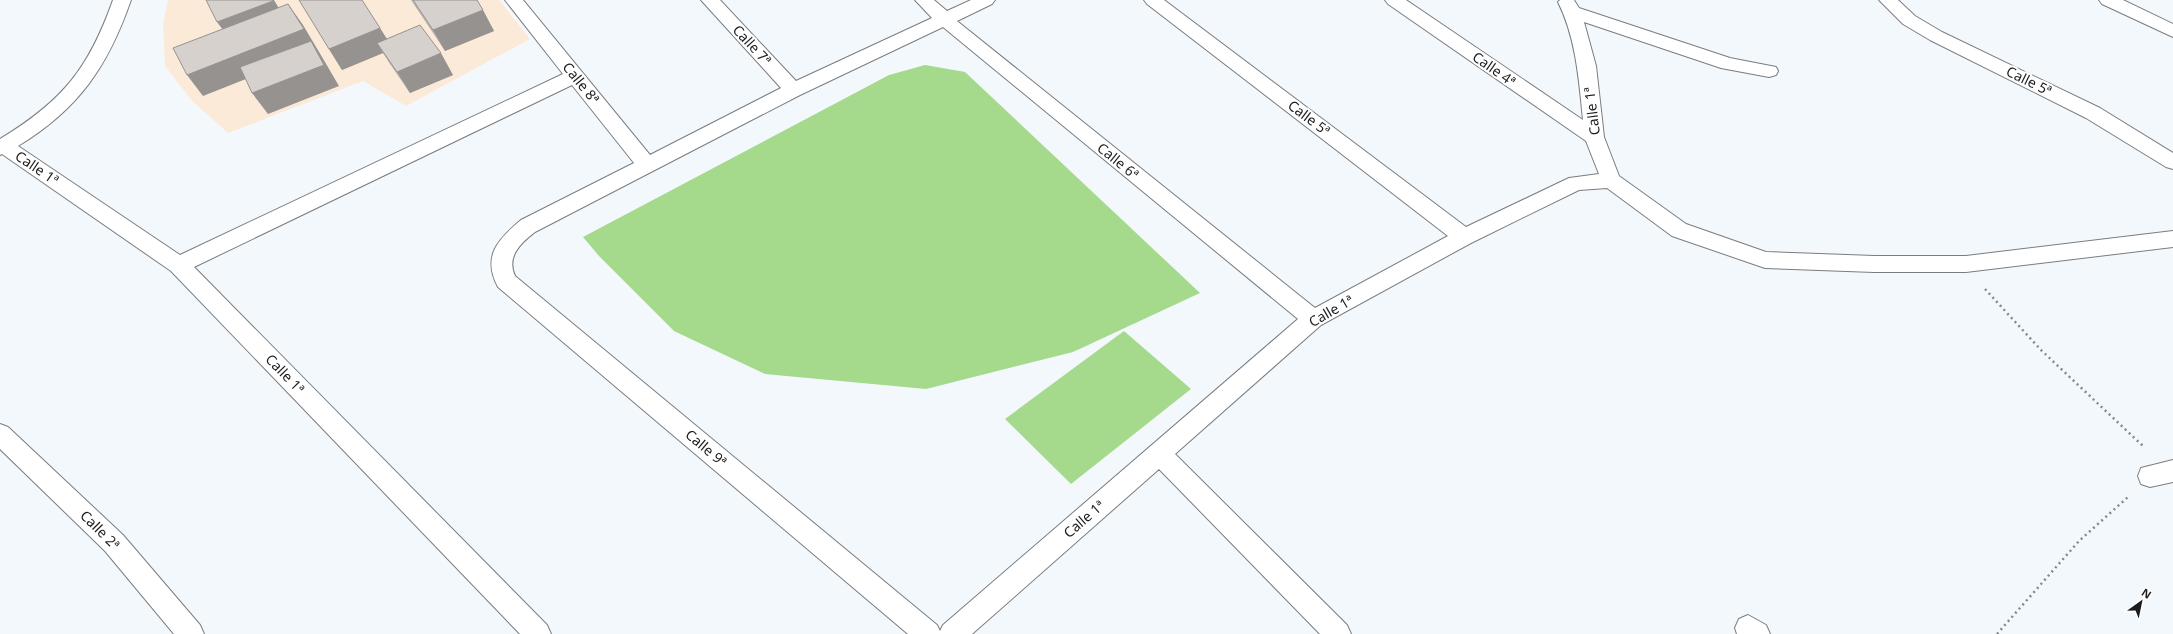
<svg xmlns="http://www.w3.org/2000/svg" width="2173" height="634" font-family="'Noto Sans',sans-serif">
	<style>
		.education { fill: #fcead9 }
		.green { fill: #a5d98b }
		.lines { fill: none; stroke-linecap: round; stroke-linejoin: round }
		.minor-casing { stroke: #797d81; stroke-width: 2 }
		.path { stroke: #85888b; stroke-width: 2.5; stroke-dasharray: 2 3.5; stroke-linecap: butt }
		.minor { fill: #fff; fill-rule: evenodd }
		.wall { fill: #b9b4b1 }
		.shaded-wall { fill: #969290 }
		.building { fill: #d7d1ce; stroke: #969290 }
		.labels { text-anchor: middle; stroke-width: 4; stroke-linejoin: round; paint-order: stroke }
		.street-label { font-size: 14px; fill: #1b1c1e; stroke: #fff }
	</style>
	<rect width="100%" height="100%" fill="#f3f8fc"/>
	<polygon class="education" points="168,0 499,0 530,39 406,106 363,81 228,133 192,101 165,66 163,24"/>
	<g class="green">
		<polygon points="925,65 965,72 1200,293 1073,352 926,389 765,374 674,331 599,256 583,237 889,75"/>
		<polygon points="1124,331 1191,389 1071,484 1005,419"/>
	</g>
	<g class="lines">
		<defs>
			<g id="minor">
				<path d="M113 0H131C108 66 79 109 18 146L180 255 563 74 505 0H523L650 155 781 88 701 0H720L796 81 932 18 915 0H934L947 11 971 0H995L992 4 957 21 1315 308 1448 236 1147 4 1144 0H1164L1466 227 1569 178 1599 174 1586 141 1388 4 1385 0H1406L1583 120C1579 80 1576 38 1558 2L1560 0H1574L1579 8 1730 58 1776 67 1778 71 1776 75 1769 77 1721 68 1584 22 1596 66 1604 137 1619 176 1686 224 1766 252 1874 256H1966L2173 231V247L1966 272H1874L1765 268 1672 236 1607 188 1579 190 1471 243 1321 325 1175 454 1347 625 1351 634H1320L1159 469 972 634H908L498 287C482 257 497 240 521 220L634 163 572 85 194 267 547 625 551 634H520L171 271 2 154 0 155V139C63 101 89 68 113 0ZM943 27 1298 319 943 625 940 631 937 625 515 276C506 256 521 243 535 232L800 95Z"/>
				<polygon points="1879,0 1898,0 1915,16 1942,32 2100,108 2173,153 2173,169 2166,167 2086,118 1930,40 1903,24"/>
				<polygon points="2099,0 2123,0 2173,24 2173,37 2102,4"/>
				<polygon points="0,424 8,427 123,535 200,625 204,634 174,634 105,551 0,449"/>
				<polygon points="2173,460 2173,482 2150,487 2141,484 2138,476 2141,468"/>
				<polygon points="1748,615 1766,625 1770,634 1737,634 1735,628 1739,619"/>
			</g>
		</defs>
		<use href="#minor" class="minor-casing"/>
		<g class="path">
			<polyline points="1985,289 2041,350 2143,446"/>
			<polyline points="1997,634 2079,541 2128,497"/>
		</g>
		<use href="#minor" class="minor"/>
	</g>
	<g class="wall">
		<polygon points="411,0 477,0 494,31 445,51"/>
		<polygon points="380,28 387,39 453,75 410,93 390,64 383,53 342,70 329,49"/>
	</g>
	<g class="shaded-wall">
		<polygon points="273,0 274,0 287,22 233,43 217,22"/>
		<polygon points="288,4 303,25 325,62 339,86 268,114 252,93 317,51 203,96 187,75"/>
		<polygon points="483,10 494,31 445,51 433,30"/>
		<polygon points="380,28 393,49 377,43 383,53 342,70 329,49"/>
		<polygon points="441,53 453,75 410,93 397,72"/>
	</g>
	<g class="building">
		<polygon points="206,0 273,0 273,1 217,22"/>
		<polygon points="299,0 362,0 380,28 329,49"/>
		<polygon points="413,0 477,0 483,10 433,30"/>
		<polygon points="288,4 304,29 187,75 173,48"/>
		<polygon points="420,25 441,53 397,72 377,43"/>
		<polygon points="311,41 324,65 252,93 240,67"/>
	</g>
	<g class="labels">
		<g class="street-label">
			<text transform="translate(752 45) rotate(47)" y="5">Calle 7ª</text>
			<text transform="translate(1494 69) rotate(35)" y="5">Calle 4ª</text>
			<text transform="translate(2029 81) rotate(26)" y="5">Calle 5ª</text>
			<text transform="translate(581 83) rotate(51)" y="5">Calle 8ª</text>
			<text transform="translate(1592 111) rotate(-97)" y="5">Calle 1ª</text>
			<text transform="translate(1309 118) rotate(37)" y="5">Calle 5ª</text>
			<text transform="translate(1118 161) rotate(39)" y="5">Calle 6ª</text>
			<text transform="translate(37 168) rotate(34)" y="5">Calle 1ª</text>
			<text transform="translate(1331 311) rotate(-30)" y="5">Calle 1ª</text>
			<text transform="translate(285 374) rotate(46)" y="5">Calle 1ª</text>
			<text transform="translate(706 448) rotate(40)" y="5">Calle 9ª</text>
			<text transform="translate(1084 519) rotate(-41)" y="5">Calle 1ª</text>
			<text transform="translate(100 530) rotate(45)" y="5">Calle 2ª</text>
		</g>
	</g>
	<g transform="translate(2141 602) rotate(33)" stroke="#ffffff" stroke-width="3" paint-order="stroke">
	<path d="M0-3L7 15L0 10L-7 15Z" fill="#1b1c1e"/>
	<text y="-6" font-size="11" font-weight="bold" text-anchor="middle" fill="#1b1c1e">N</text>
	</g>
</svg>
